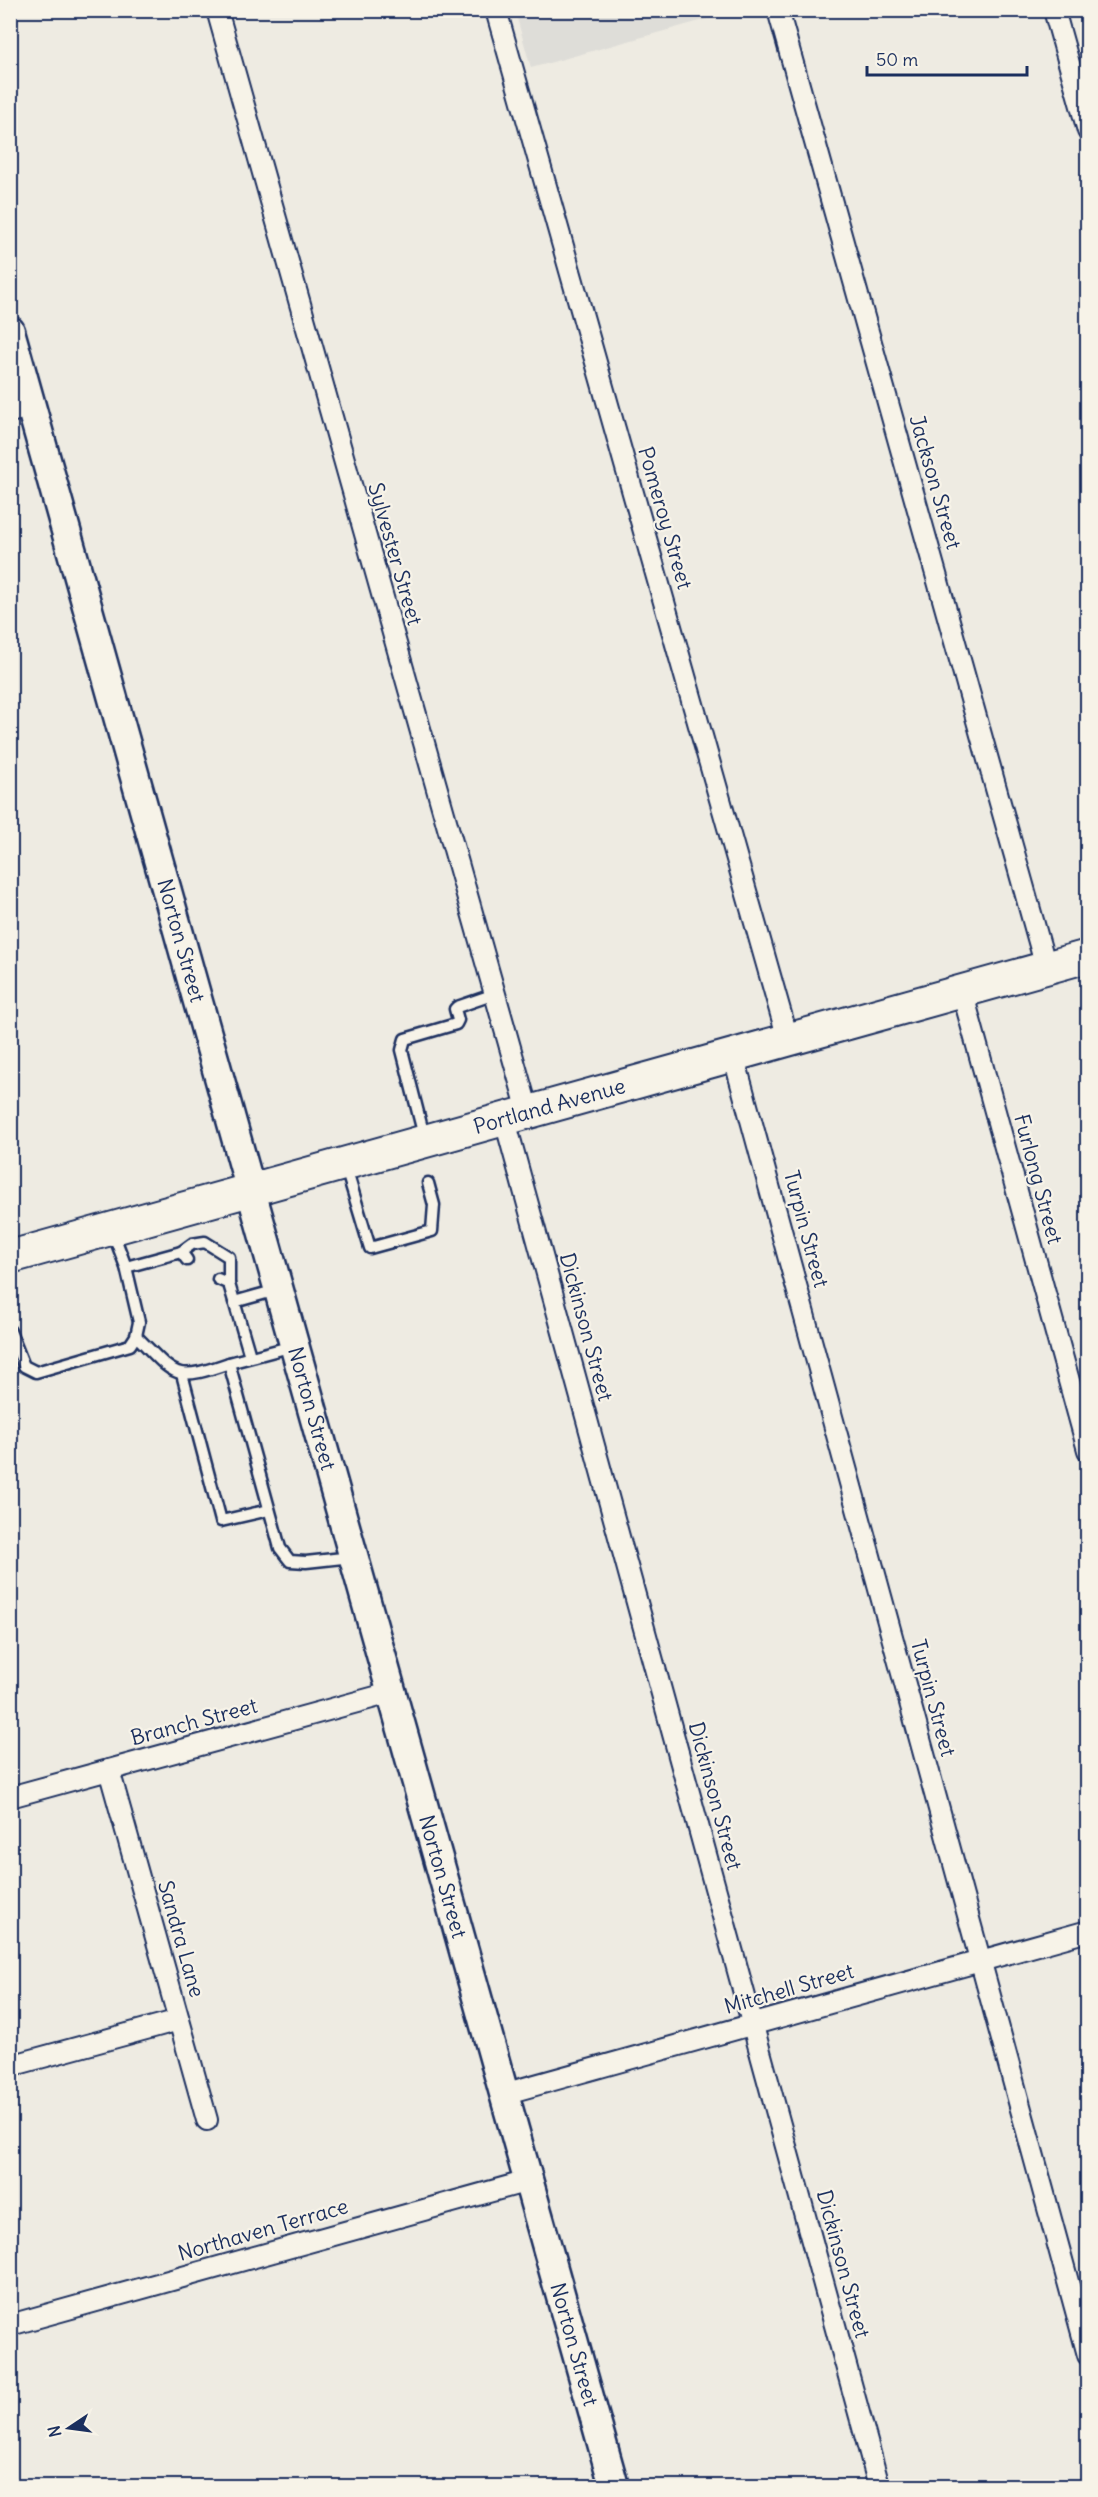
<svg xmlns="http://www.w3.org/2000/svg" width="1098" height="2497" font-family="Delius,sans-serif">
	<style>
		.built { fill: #deddd8 }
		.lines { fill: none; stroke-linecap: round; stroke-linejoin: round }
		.lane-casing { stroke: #1b2f5e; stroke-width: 15 }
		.street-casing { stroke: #1b2f5e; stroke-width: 24 }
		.secondary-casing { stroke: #1b2f5e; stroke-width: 33 }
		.primary-casing { stroke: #1b2f5e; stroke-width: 36 }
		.lane { stroke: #f7f3e8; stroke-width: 10 }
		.street { stroke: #f7f3e8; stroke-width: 20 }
		.secondary { stroke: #f7f3e8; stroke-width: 28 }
		.primary { stroke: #f7f3e8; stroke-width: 32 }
		.labels { text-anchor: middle; stroke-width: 4.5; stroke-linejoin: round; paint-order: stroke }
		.street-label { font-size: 21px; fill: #1b2f5e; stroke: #f7f3e8 }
	</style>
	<rect width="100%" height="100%" fill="#eeebe2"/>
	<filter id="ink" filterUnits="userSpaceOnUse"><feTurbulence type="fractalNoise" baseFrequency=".0167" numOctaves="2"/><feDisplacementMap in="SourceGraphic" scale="12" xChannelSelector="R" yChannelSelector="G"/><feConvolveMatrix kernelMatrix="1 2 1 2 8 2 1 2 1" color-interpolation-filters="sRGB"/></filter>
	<g filter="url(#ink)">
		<polygon class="built" points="515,11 515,10 736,11 531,68"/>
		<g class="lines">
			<defs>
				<g id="lane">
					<polyline points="425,1140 402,1050 405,1039 456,1024 458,1020 455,1009 457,1007 495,994"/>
					<polyline points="345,1165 370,1248 432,1231 434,1205 428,1183"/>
					<polyline points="181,1252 192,1244 205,1242 229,1257 229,1284"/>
					<polyline points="126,1267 181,1252 187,1260"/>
					<polyline points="218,1279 229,1284 250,1356"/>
					<polyline points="234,1302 277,1290"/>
					<polyline points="10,1331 24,1366 36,1372 130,1345 136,1336 139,1322 126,1267 112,1230"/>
					<path d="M136 1336C176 1375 172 1383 229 1363"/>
					<polyline points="293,1346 229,1363 280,1548 290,1561 306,1562 352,1557"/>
					<polyline points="182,1374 221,1521 269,1510"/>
				</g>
				<g id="street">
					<polyline points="217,10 528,1111"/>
					<polyline points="496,10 788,1039"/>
					<polyline points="778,10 1046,967"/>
					<polyline points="1054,10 1088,131"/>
					<polyline points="10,412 32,406"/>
					<polyline points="962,991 1088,1450"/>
					<polyline points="733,1054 1088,2355"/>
					<polyline points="504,1117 879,2486"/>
					<polyline points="109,1770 207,2120"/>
					<polyline points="10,1797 390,1693"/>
					<polyline points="10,2066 179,2020"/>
					<polyline points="503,2094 1088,1931"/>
					<polyline points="10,2325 528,2181"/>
				</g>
				<g id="secondary">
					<path id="s1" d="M10 331C212 1049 411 1768 614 2486"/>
				</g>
				<g id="primary">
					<path id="s2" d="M10 1257 1088 956"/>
				</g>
			</defs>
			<use href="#lane" class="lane-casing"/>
			<use href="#street" class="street-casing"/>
			<use href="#secondary" class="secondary-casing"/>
			<use href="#primary" class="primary-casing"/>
			<use href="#lane" class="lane"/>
			<use href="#street" class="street"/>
			<use href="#secondary" class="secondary"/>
			<use href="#primary" class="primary"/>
		</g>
	</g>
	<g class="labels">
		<g class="street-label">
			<text transform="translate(935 482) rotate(74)" y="7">Jackson Street</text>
			<text transform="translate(665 518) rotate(74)" y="7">Pomeroy Street</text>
			<text transform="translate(395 554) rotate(74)" y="7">Sylvester Street</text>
			<text dy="7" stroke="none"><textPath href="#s1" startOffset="633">Norton Street</textPath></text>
			<text dy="7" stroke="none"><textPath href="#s2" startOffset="560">Portland Avenue</textPath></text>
			<text transform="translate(1038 1179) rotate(75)" y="7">Furlong Street</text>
			<text transform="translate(806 1229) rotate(75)" y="7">Turpin Street</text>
			<text transform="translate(586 1327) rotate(75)" y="7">Dickinson Street</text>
			<text dy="7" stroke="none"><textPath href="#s1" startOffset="1119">Norton Street</textPath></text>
			<text transform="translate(933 1698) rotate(75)" y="7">Turpin Street</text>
			<text transform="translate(194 1722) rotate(-15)" y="7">Branch Street</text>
			<text transform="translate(715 1796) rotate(75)" y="7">Dickinson Street</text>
			<text dy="7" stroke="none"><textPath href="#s1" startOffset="1605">Norton Street</textPath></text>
			<text transform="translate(181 1939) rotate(74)" y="7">Sandra Lane</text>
			<text transform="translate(789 1989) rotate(-16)" y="7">Mitchell Street</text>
			<text transform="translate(263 2230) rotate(-16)" y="7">Northaven Terrace</text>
			<text transform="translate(843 2264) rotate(75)" y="7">Dickinson Street</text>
			<text dy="7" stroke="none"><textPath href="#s1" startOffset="2091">Norton Street</textPath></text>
		</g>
	</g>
	<rect width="1098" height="2497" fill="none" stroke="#f7f3e8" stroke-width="36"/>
	<rect x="18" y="18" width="1062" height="2461" fill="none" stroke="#1b2f5e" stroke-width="2" filter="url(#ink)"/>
	<g transform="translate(69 2428) rotate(257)" stroke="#f7f3e8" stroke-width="4.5" paint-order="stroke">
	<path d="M0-4.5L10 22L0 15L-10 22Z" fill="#1b2f5e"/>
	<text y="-9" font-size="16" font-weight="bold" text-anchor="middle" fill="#1b2f5e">N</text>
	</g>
	<path d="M867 66v9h160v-9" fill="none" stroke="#1b2f5e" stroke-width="3"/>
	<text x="876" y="66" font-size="18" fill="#1b2f5e" stroke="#f7f3e8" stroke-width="4.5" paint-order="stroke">50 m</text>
</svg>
